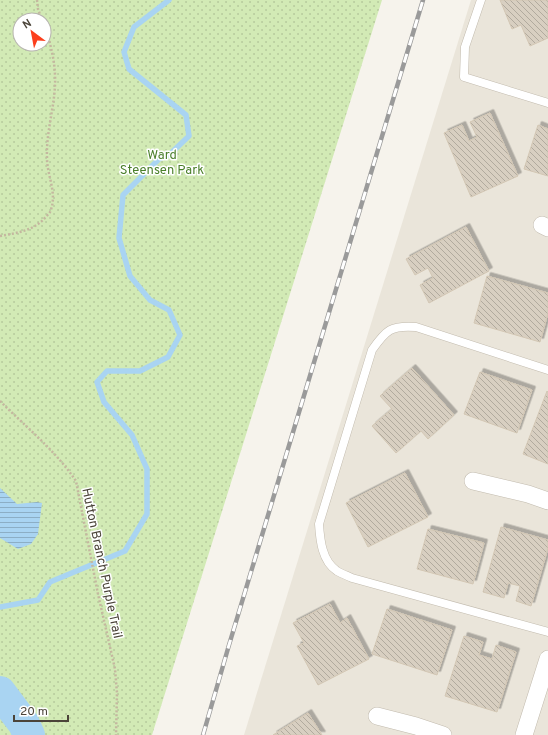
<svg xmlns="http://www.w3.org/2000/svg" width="548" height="735" font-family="Overpass,sans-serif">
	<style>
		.residential { fill: #eae5da }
		.park { fill: url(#park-dots); fill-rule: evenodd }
		.water { fill: url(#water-rules) }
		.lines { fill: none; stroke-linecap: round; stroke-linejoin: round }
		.stream { stroke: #a9d4f2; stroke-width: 5.5 }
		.river { stroke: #a9d4f2; stroke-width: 32 }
		.building { fill: url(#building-back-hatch); stroke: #d3c7b4; filter: url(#shadow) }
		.lane-casing { stroke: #c2bbae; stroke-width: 9 }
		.street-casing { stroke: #c2bbae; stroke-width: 18 }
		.path { stroke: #c4b79f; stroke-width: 2.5; stroke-dasharray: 2 2; stroke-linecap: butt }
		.lane { stroke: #fff; stroke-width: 8 }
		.street { stroke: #fff; stroke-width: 17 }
		.rail-casing { stroke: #9a9a9a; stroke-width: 4.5 }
		.rail { stroke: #fff; stroke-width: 3; stroke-dasharray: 9; stroke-linecap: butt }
		.labels { text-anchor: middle; stroke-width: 3; stroke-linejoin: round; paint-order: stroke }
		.park-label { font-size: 13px; fill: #4a7f2a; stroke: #fff }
		.street-label { font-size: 13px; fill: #4b4439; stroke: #fff }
	</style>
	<defs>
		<pattern id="park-dots" width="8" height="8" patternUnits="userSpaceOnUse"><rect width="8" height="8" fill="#d2eab5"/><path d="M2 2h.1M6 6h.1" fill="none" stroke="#b6ca9c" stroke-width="1.8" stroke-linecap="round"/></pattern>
		<pattern id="water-rules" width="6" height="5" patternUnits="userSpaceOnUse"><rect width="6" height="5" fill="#a9d4f2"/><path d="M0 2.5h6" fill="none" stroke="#8caec5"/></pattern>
		<pattern id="building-back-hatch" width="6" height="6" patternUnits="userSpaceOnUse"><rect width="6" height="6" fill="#d8cfc1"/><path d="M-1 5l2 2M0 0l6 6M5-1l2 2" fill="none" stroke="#b1aa9e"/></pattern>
		<filter id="shadow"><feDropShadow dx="3.5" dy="-3.5" stdDeviation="0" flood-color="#0004"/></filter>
	</defs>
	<rect width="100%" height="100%" fill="#f6f3ec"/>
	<polygon class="residential" points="471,0 548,0 548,735 244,735"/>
	<path class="park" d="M0 0H382L152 735H0ZM20 20H44V44H20Z"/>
	<polygon class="water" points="0,488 17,504 37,502 42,503 38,534 31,544 18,549 0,538"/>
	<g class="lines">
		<polyline class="stream" points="0,607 38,600 50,582 125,551 147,514 147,469 132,435 104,402 97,382 107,371 140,371 168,357 180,335 169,310 150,300 130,276 119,238 123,195 159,159 169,155 189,136 186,115 129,69 124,52 134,27 169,0"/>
		<polyline class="river" points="0,692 24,724 29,735"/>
	</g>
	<g class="building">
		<polygon points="500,0 548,0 548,38 530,46 521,25 512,29"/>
		<polygon points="490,113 518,176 471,197 444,133 462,125 469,141 477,137 470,122"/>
		<polygon points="538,125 548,129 548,176 524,169"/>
		<polygon points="466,227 489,271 429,303 420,285 433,278 428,268 415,275 406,259"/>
		<polygon points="487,276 548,293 548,313 540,342 474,323"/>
		<polygon points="412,368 454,415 428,439 421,431 396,453 372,426 392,409 380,396"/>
		<polygon points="480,372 532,390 517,433 464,414"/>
		<polygon points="547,391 548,392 548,464 523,454"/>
		<polygon points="405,473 428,517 368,547 346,503"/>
		<polygon points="501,527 548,540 548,548 531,606 516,601 520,586 508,583 504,598 483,592"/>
		<polygon points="428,529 484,543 473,584 417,569"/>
		<polygon points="330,604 340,623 347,618 369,659 318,685 297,646 304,643 293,623"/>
		<polygon points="387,609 452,630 437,675 372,654"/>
		<polygon points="464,636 483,642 479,655 492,659 496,645 516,652 497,712 445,696"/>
		<polygon points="308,713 322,735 273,735"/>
	</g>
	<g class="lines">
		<defs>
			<g id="lane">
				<polyline points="481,0 465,47 464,77 548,103"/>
				<path d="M548 370 416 327C391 325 386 330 372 350L319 524C320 540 322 561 337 571 342 574 348 576 352 578L548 632"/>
			</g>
			<g id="street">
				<polyline points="542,225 548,228"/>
				<polyline points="473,481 528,494 548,501"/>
				<polyline points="377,716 416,726 443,735"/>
				<polyline points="524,735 548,659"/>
			</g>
		</defs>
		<use href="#lane" class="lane-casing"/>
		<use href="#street" class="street-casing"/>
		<g class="path">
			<polyline points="37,0 38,9 42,20"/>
			<path d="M0 236C17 233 32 231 44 219 46 216 49 214 50 212 58 194 47 176 47 158 46 133 54 109 55 85 56 65 51 44 44 25"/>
			<path d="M0 401C26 427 55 450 76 481L98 594 115 669 117 693 116 735"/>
		</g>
		<use href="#lane" class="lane"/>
		<use href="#street" class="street"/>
		<defs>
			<polyline id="rail" points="203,735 229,645 423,0"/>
		</defs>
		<use href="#rail" class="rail-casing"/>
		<use href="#rail" class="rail"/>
	</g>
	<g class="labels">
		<g class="park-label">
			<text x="162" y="159">Ward<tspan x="162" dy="15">Steensen Park</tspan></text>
		</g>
		<g class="street-label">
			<text transform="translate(103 563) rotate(78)" y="5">Hutton Branch Purple Trail</text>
		</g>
	</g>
	<g transform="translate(32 32) rotate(328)"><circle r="19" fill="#ffffff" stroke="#b7b4b0"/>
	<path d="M0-3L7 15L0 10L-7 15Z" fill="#fc3f1d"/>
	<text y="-6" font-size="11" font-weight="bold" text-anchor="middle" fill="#4b4439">N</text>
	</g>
	<path d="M14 715v6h54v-6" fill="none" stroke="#4b4439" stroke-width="2"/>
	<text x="20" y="715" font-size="12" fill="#4b4439" stroke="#ffffff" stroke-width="3" paint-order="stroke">20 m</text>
</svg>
